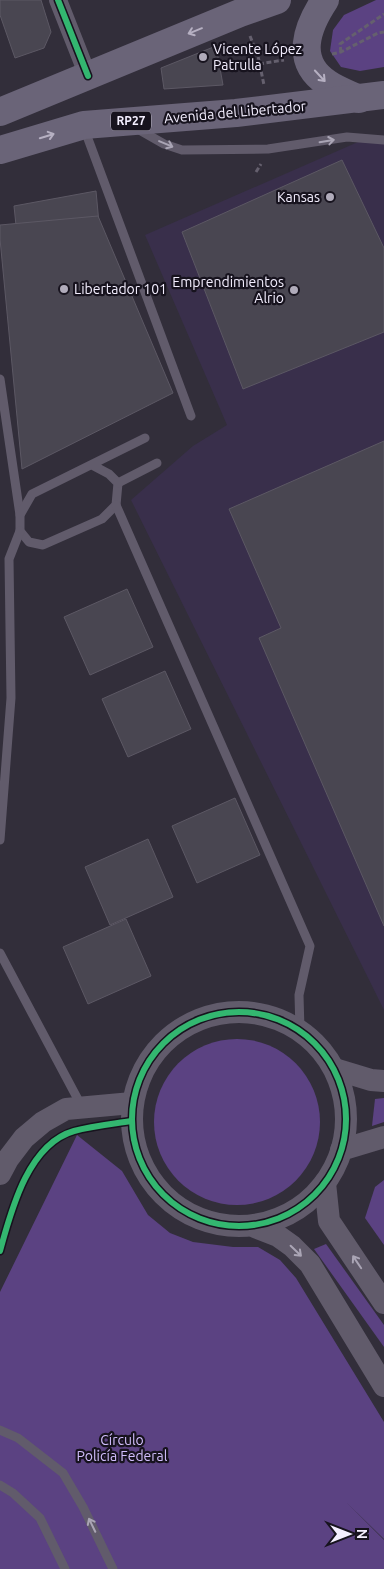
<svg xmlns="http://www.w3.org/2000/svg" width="384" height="1569" font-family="Ubuntu,sans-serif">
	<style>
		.built { fill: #392f4b }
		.green { fill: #5b4282 }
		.building { fill: #494651; stroke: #5c5864 }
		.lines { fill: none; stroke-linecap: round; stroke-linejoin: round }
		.path { stroke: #65606e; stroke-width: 3; stroke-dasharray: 5 2.5; stroke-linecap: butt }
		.service { stroke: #615b6b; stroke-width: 9 }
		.minor { stroke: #615b6b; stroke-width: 18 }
		.tertiary { stroke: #615b6b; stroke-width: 22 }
		.primary { stroke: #6a6478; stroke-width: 28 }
		.cycleway-casing { stroke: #17131e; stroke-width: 9 }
		.cycleway { stroke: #33b770; stroke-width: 6 }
		.oneway { stroke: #b6b0c2 }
		.oneway2 { stroke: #aaa5b5 }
		.poi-dot { fill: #b0abba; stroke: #17131e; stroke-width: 2 }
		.labels { text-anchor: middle; stroke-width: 4.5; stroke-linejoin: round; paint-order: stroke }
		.shield { fill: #17131e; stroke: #b2adbc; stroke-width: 1 }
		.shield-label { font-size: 12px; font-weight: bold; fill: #f4efff }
		.poi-label { font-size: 14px; fill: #f4efff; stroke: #17131e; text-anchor: start }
		.street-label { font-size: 14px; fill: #f4efff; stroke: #17131e }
		.park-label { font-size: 14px; fill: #d2befc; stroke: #17131e }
	</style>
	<rect width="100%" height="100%" fill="#322e3a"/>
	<polygon class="built" points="384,136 384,1010 131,500 193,446 227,425 145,235 358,142"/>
	<g class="green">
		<polygon points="376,0 384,0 384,67 360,71 341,67 330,51 333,30 344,15"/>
		<circle cx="237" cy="1122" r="83"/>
		<polygon points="384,1098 384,1122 372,1126 375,1099"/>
		<polygon points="77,1135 122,1171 148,1215 170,1233 193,1242 233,1247 258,1247 280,1260 296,1278 384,1422 384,1539 346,1502 384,1540 384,1569 0,1569 0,1292"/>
		<polygon points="384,1180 384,1245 365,1218 375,1187"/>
		<polygon points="326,1244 384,1325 384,1347 314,1249"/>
	</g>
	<g class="building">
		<polygon points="0,0 41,0 51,32 44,48 15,58 0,15"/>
		<polygon points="216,46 223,85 164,89 161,68"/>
		<polygon points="342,160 384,248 384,332 243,389 182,232"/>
		<polygon points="96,191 112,362 31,370 14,206"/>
		<polygon points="98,216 173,393 22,469 0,239 0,225"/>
		<polygon points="384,441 384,926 259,638 281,628 229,509"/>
		<polygon points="127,589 153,647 90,675 64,617"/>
		<polygon points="165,671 191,729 128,757 102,699"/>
		<polygon points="235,798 260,855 197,883 172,826"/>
		<polygon points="148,839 173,897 110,925 85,867"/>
		<polygon points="126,919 151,976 88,1004 63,947"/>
	</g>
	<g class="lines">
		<g class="path">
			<polyline points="250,36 258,56 264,85"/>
			<polyline points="341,52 340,44 384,14"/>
			<polyline points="332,54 341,52 378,33 384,32"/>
			<polyline points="259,64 284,60"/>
			<polyline points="256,172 261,164"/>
		</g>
		<g class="service">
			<polyline points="84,128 191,416"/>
			<polyline points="136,128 164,144 182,150 268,149 347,137 384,140"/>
			<polyline points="0,379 20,515"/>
			<polyline points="92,465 109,474 118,483 116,505 102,519 43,545 29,542 20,531 20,515 32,494 145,438"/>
			<polyline points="118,483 157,463"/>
			<polyline points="116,505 310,946 299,995 300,1030"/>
			<polyline points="0,840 11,698 9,559 20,531"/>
			<polyline points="0,953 82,1107"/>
			<polyline points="0,1430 18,1438 63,1473 83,1507 113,1569"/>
			<polyline points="0,1485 13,1493 40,1518 65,1569"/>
		</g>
		<polyline class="minor" points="58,0 88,76"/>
		<g class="tertiary">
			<circle cx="239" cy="1119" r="107"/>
			<polyline points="338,1070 371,1080 384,1081"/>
			<polyline points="341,1150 384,1137"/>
			<polyline points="0,1174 8,1159 24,1138 43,1122 66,1109 132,1103"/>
			<polyline points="325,1183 329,1221 384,1303"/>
			<polyline points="255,1227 278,1236 292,1246 310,1264 384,1386"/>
		</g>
		<g class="primary">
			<path d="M325 0C307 27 294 61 327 83 337 90 349 94 359 99"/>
			<polyline points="0,112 240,13 277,0"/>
			<polyline points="0,150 84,125 236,113 384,95"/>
		</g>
		<defs>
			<g id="cycleway">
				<polyline points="58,0 88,76"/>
				<circle cx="239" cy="1119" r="107"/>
				<path d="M0 1251C11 1211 28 1144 74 1131 92 1126 112 1124 131 1121"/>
			</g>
		</defs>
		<use href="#cycleway" class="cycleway-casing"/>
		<use href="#cycleway" class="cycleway"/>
	</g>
	<defs><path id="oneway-shaft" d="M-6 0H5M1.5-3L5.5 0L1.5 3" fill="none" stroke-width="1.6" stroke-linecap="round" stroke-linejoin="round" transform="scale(1.25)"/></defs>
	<g class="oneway">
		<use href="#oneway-shaft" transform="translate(195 31) rotate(158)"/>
		<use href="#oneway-shaft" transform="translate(320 76) rotate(47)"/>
		<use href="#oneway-shaft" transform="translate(47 136) rotate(-17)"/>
	</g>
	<g class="oneway2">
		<use href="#oneway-shaft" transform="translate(327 141) rotate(-9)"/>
		<use href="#oneway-shaft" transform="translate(166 144) rotate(23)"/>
		<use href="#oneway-shaft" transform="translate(296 1251) rotate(44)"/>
		<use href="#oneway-shaft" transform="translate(357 1262) rotate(-124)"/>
		<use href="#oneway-shaft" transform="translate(92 1525) rotate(-116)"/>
	</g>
	<g class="poi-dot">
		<circle cx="203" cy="57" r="5"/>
		<circle cx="330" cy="197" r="5"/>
		<circle cx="64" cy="289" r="5"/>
		<circle cx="294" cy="290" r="5"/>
	</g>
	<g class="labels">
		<rect class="shield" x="111" y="111.5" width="40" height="19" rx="4"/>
		<g class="shield-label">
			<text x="131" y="125">RP27</text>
		</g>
		<g class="poi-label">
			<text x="213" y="54">Vicente López<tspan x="213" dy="16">Patrulla</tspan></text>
			<text x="320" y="202" text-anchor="end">Kansas</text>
			<text x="284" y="287" text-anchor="end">Emprendimientos<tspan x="284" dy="16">Alrio</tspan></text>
			<text x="74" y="294">Libertador 101</text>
		</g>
		<g class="street-label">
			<text transform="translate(235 112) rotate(-5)" y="5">Avenida del Libertador</text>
		</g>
		<g class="park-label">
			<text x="122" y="1445">Círculo<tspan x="122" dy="16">Policía Federal</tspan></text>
		</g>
	</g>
	<g transform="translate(349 1534) rotate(90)" stroke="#17131e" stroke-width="4" paint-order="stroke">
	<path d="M0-4L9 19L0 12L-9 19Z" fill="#f4efff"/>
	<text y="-8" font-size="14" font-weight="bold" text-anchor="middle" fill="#f4efff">N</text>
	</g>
</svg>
